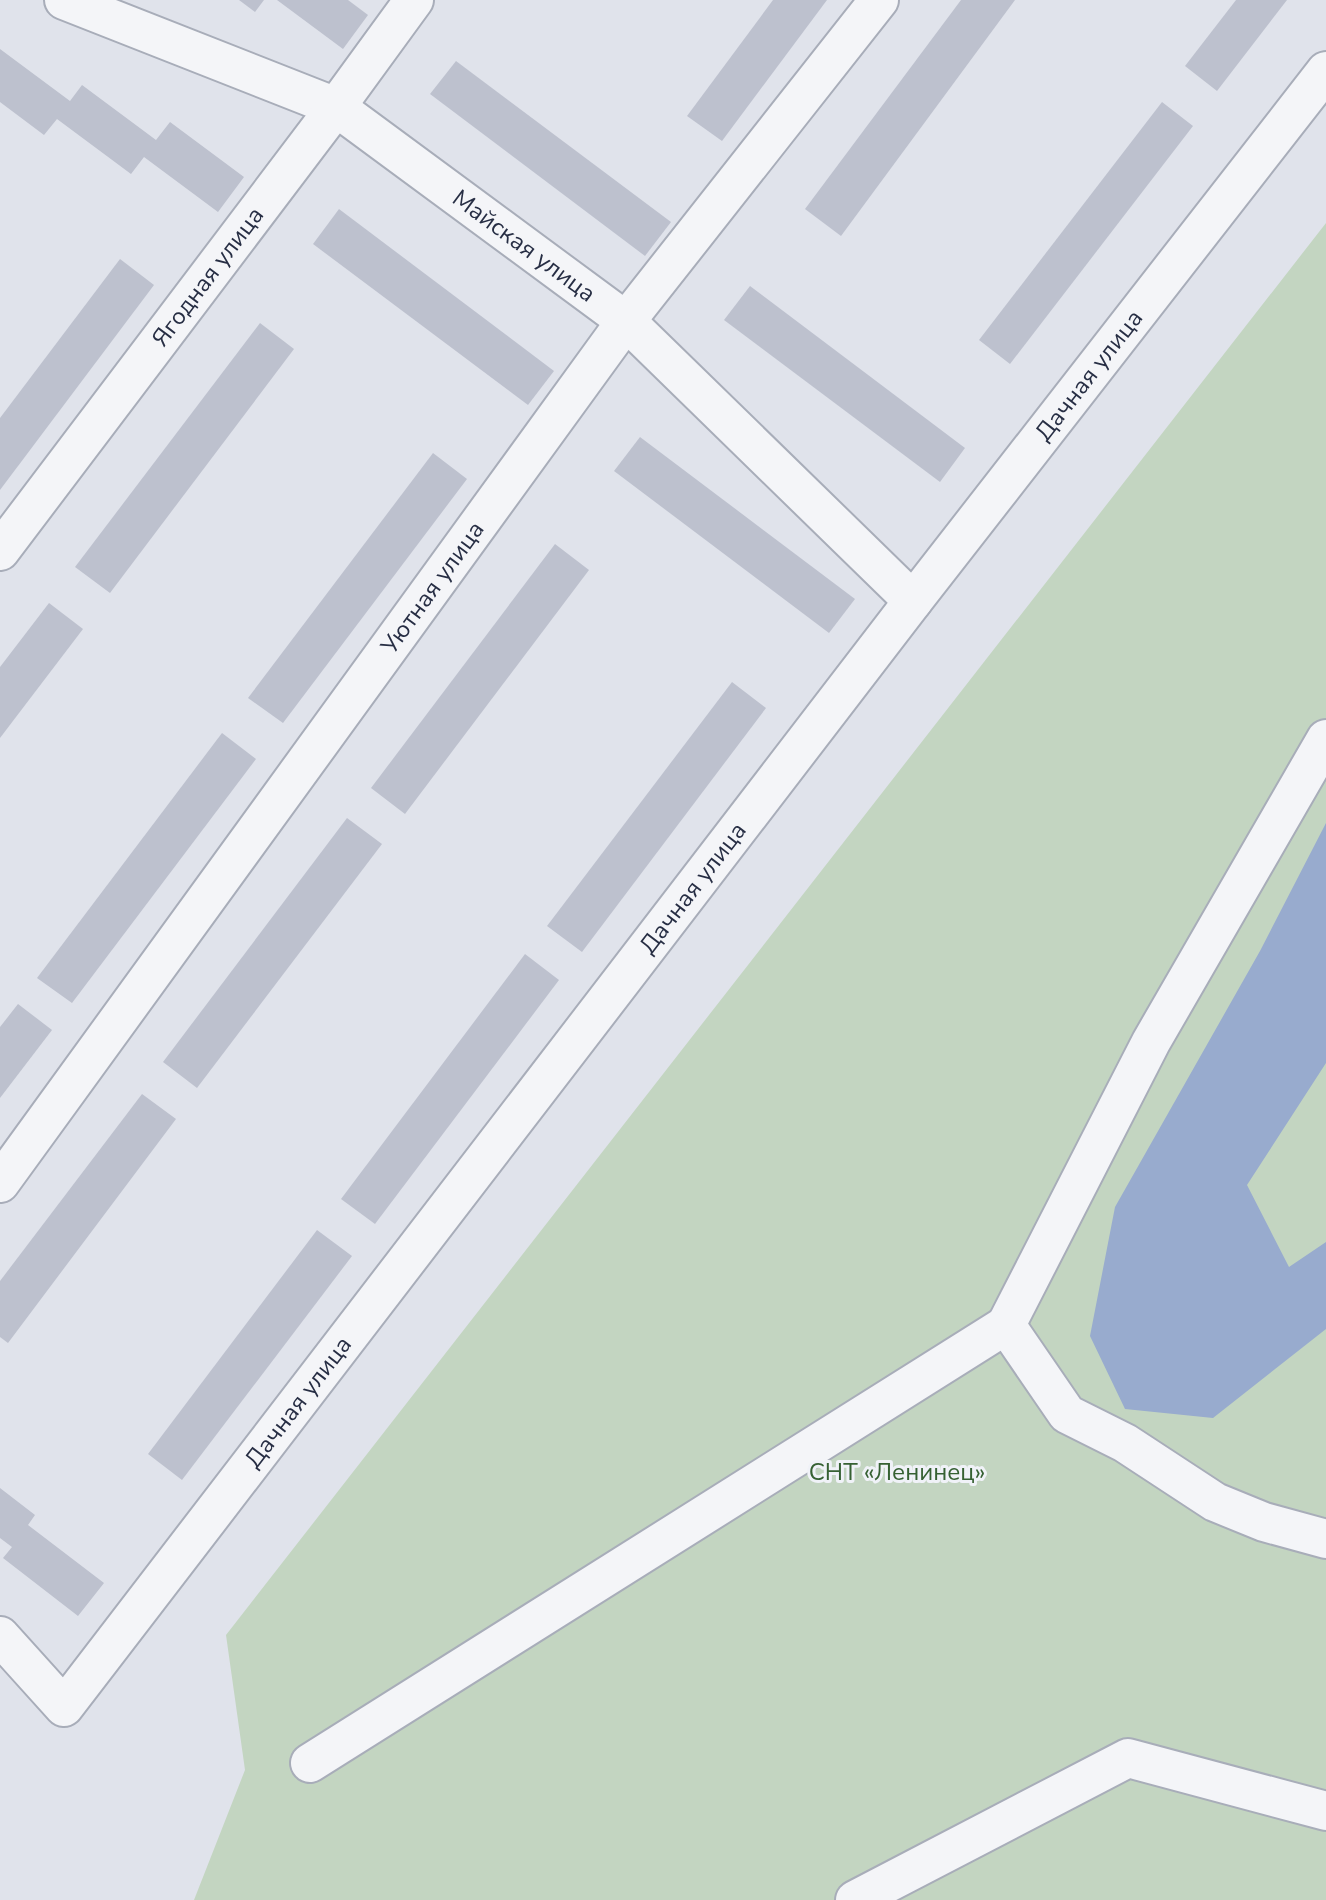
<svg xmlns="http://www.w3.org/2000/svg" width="1326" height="1900" font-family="'Nunito Sans',sans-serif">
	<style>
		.green { fill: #c3d5c1 }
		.water { fill: #98abce }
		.building { fill: #bdc1ce }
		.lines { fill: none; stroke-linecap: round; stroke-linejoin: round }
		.minor-casing { stroke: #a8adb9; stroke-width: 42 }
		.minor { stroke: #f4f5f8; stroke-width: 38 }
		.labels { text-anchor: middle; stroke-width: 6; stroke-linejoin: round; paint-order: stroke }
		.street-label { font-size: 24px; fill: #272e44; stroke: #f0f2f8 }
		.park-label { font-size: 24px; fill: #366133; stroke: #f0f2f8 }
	</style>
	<rect width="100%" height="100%" fill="#e0e3eb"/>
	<polygon class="green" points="1326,223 1326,1900 194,1900 245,1770 226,1635"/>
	<polygon class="water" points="1326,823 1326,1063 1247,1185 1289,1267 1326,1242 1326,1329 1213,1418 1125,1409 1090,1336 1115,1207 1260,951"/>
	<g class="building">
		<polygon points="239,0 264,0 255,12"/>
		<polygon points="277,0 348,0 368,15 343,49"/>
		<polygon points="773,0 827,0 722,141 687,116"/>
		<polygon points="961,0 1015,0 841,236 805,209"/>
		<polygon points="1236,0 1287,0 1217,91 1185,66"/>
		<polygon points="0,49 70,101 82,85 156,140 170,122 244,177 218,212 144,157 131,174 57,119 44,135 0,102"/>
		<polygon points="456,61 671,222 645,256 430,94"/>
		<polygon points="1162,102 1193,126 1010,364 979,340"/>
		<polygon points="339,209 554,371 528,405 313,244"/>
		<polygon points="120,259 154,285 0,490 0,418"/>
		<polygon points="750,286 965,448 940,482 724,320"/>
		<polygon points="260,323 294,349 110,593 75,567"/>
		<polygon points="640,437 855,599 829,633 614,471"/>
		<polygon points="433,453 467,479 283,723 248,698"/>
		<polygon points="555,544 589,570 405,814 371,788"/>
		<polygon points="49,603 83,629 0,738 0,667"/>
		<polygon points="732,682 766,708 582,952 547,926"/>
		<polygon points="222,733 256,759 72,1003 37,978"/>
		<polygon points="347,818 382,844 197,1088 163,1062"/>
		<polygon points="525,954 559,980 375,1224 341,1199"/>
		<polygon points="18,1004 52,1030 0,1098 0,1027"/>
		<polygon points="142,1094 176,1119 8,1343 0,1337 0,1281"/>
		<polygon points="317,1230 352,1256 182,1480 148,1454"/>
		<polygon points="0,1488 35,1515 28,1525 104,1583 78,1616 3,1558 12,1547 0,1538"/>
	</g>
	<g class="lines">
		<defs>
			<g id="minor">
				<path id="s1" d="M64 0 336 107 626 321 913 601"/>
				<path id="s2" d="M0 551 336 107 414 0"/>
				<path id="s3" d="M0 1183 626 321 879 0"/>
				<polyline points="1006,1325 1151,1042 1326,739"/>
				<path id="s4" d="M0 1636 64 1707 913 601 1326 71"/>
				<polyline points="310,1763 1006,1325 1067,1414 1125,1443 1215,1502 1264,1522 1326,1539"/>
				<polyline points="855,1900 1128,1758 1326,1811"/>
			</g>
		</defs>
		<use href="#minor" class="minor-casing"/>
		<use href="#minor" class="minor"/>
	</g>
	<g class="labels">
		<g class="street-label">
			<text dy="8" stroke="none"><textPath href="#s1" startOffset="526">Майская улица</textPath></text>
			<text dy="8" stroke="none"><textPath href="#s2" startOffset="344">Ягодная улица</textPath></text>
			<text dy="8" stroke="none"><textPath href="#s4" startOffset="1776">Дачная улица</textPath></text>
			<text dy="8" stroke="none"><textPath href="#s3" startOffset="736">Уютная улица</textPath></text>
			<text dy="8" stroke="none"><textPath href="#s4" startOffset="1128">Дачная улица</textPath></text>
			<text dy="8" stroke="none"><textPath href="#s4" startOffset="480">Дачная улица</textPath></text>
		</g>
		<g class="park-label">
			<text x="897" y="1480">СНТ «Ленинец»</text>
		</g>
	</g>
</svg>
